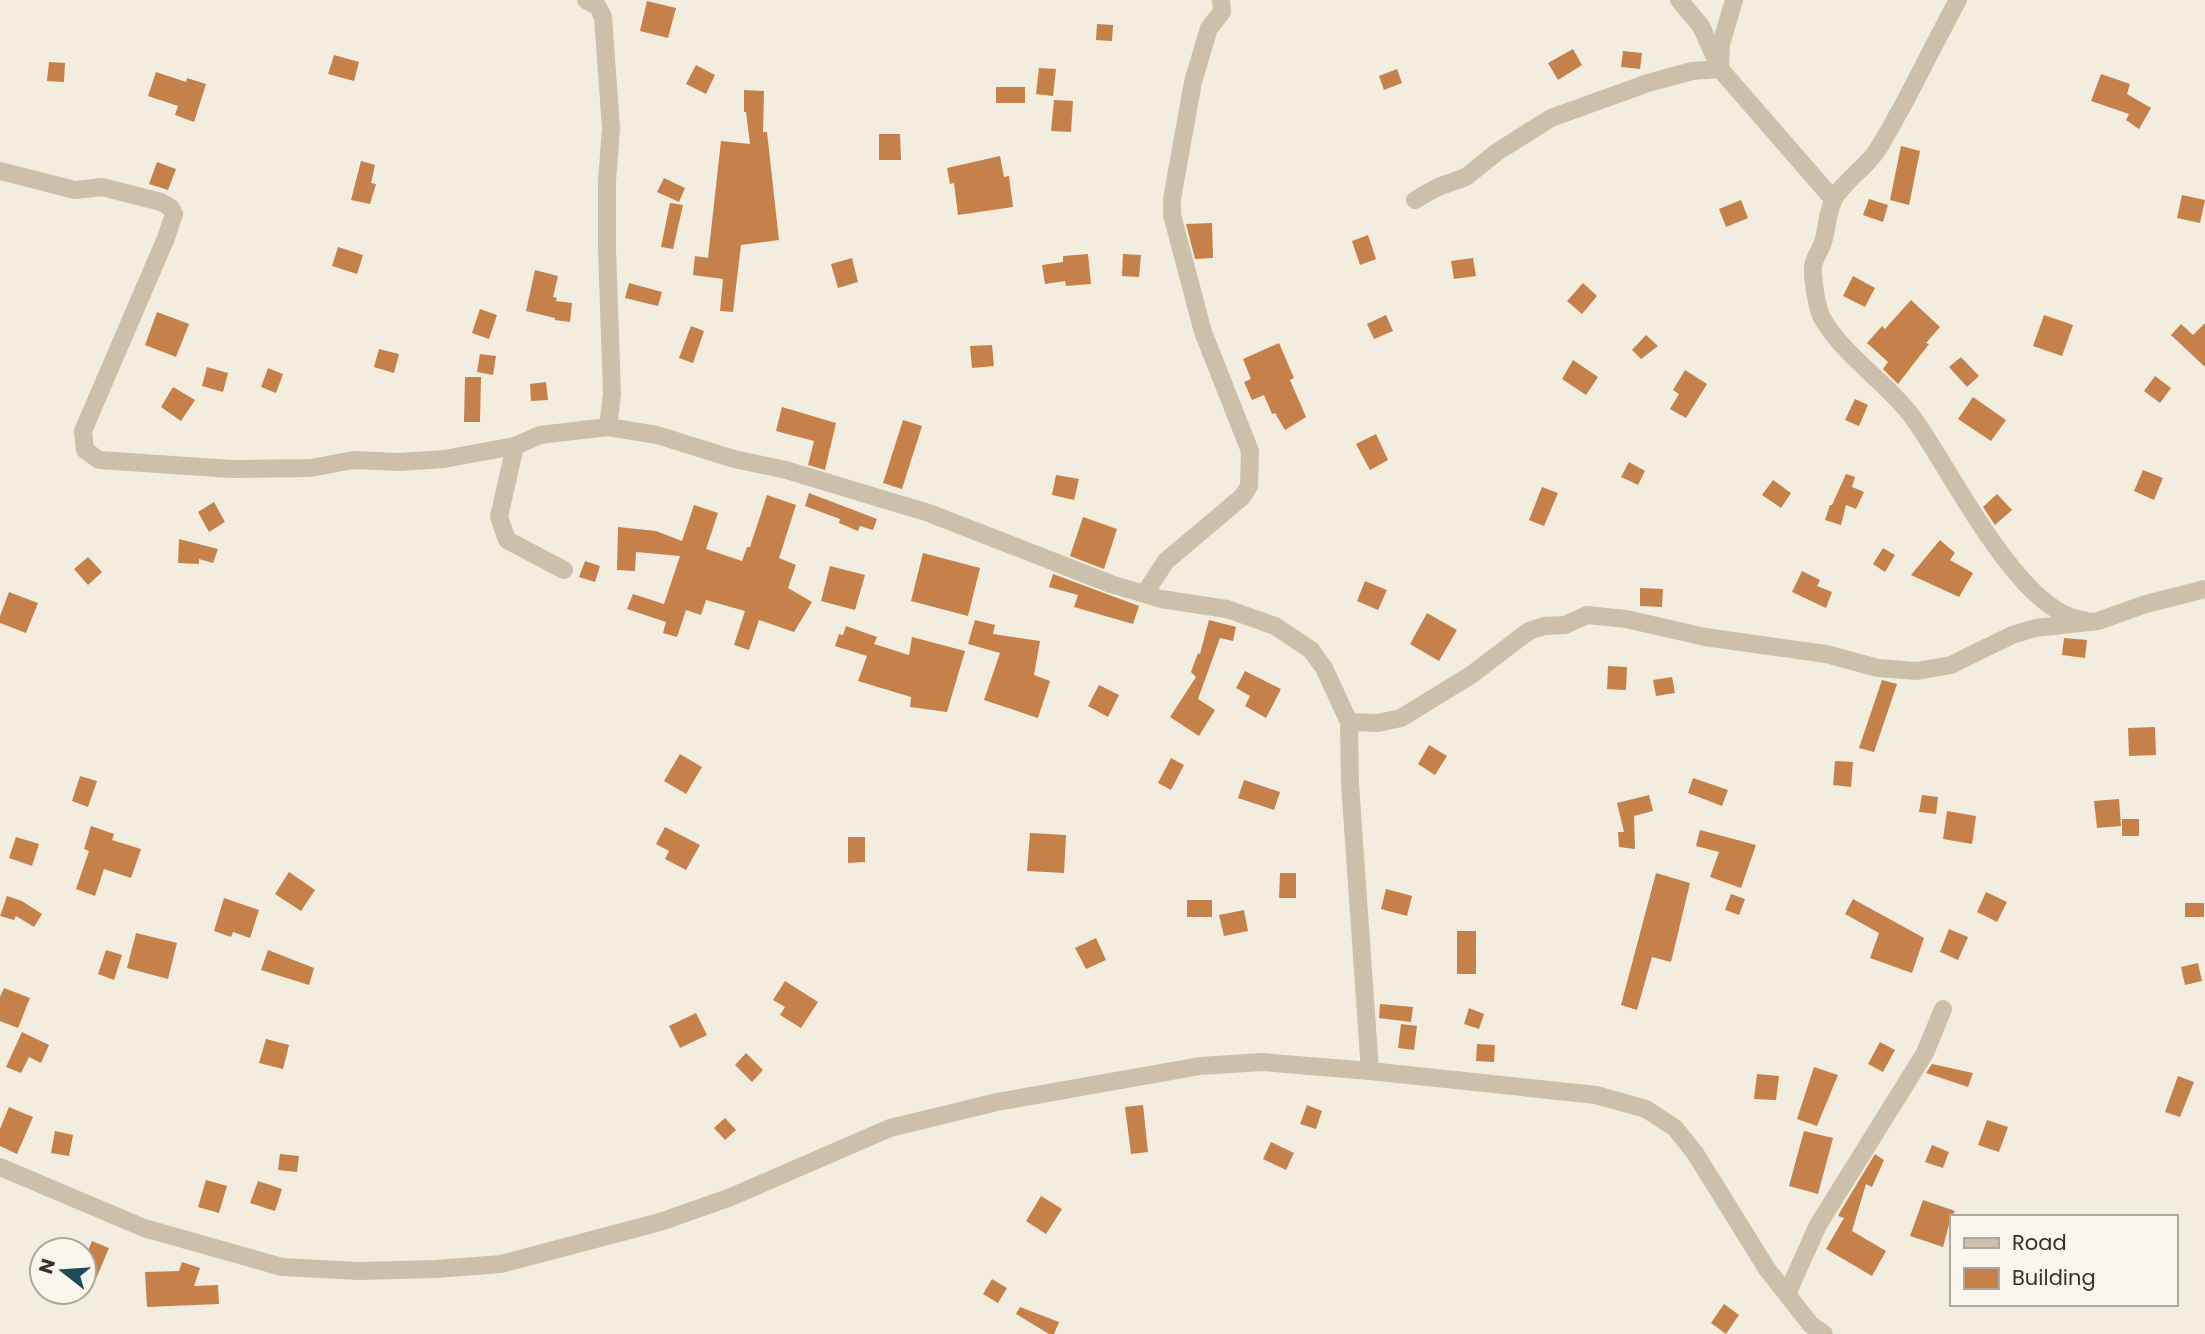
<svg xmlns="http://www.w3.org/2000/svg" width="2205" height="1334" font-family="Poppins,sans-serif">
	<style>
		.building { fill: #c6804a }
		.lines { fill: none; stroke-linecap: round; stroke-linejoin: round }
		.street { stroke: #ccc0aa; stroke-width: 18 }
	</style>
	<rect width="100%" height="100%" fill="#f3eddf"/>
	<g class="building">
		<polygon points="647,1 676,8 668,38 640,31"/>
		<polygon points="1097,24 1113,25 1112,41 1096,40"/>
		<polygon points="1573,49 1582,65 1558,80 1548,63"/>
		<polygon points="1623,51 1642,53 1640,69 1621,67"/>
		<polygon points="334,55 359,62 354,81 328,74"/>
		<polygon points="49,62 65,63 64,82 47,81"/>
		<polygon points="696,65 715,75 706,94 686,84"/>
		<polygon points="1039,68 1056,69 1053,96 1036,94"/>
		<polygon points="1397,69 1402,83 1384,90 1379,76"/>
		<polygon points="156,72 186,82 187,78 206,84 194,122 175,115 178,106 148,96"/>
		<polygon points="2101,74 2130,84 2127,94 2151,108 2139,129 2126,120 2129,114 2091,101"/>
		<rect x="996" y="87" width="29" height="16"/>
		<polygon points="744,90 764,91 763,132 767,132 779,240 741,245 733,312 720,311 723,279 693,275 695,256 708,258 721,141 750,144 746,112 744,112"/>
		<polygon points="1054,100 1073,101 1071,132 1051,131"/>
		<polygon points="879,134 900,134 901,160 879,160"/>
		<polygon points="1901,146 1920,151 1909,205 1890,200"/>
		<polygon points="1000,156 1004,177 1009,176 1013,207 958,215 954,183 950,184 947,168"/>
		<polygon points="361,161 375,165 371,183 376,184 370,204 351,200"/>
		<polygon points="157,162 176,169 168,190 149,184"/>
		<polygon points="664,178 685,188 679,202 657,192"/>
		<polygon points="2182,195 2205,200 2200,223 2177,218"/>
		<polygon points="1869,199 1888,205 1883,222 1863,215"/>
		<polygon points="1741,200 1748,218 1726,227 1719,209"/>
		<polygon points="670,203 683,205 673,249 661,247"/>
		<polygon points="1212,223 1213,258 1195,259 1186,224"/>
		<polygon points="1368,235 1376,259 1360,265 1352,241"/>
		<polygon points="338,247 363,255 357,274 332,266"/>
		<polygon points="1088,254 1091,284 1066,286 1065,281 1045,284 1042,265 1063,262 1063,256"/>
		<polygon points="1123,254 1141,255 1139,277 1122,276"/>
		<polygon points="852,258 858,282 838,288 831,264"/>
		<polygon points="1473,258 1476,276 1454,279 1451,261"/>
		<polygon points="535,270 558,276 553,297 557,298 556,301 572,303 570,322 555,320 555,318 526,311"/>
		<polygon points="1853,276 1875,288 1865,307 1843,296"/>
		<polygon points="629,283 662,292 658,306 625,298"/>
		<polygon points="1583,283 1597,296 1582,314 1567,301"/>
		<polygon points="1911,300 1940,327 1926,343 1929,344 1898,384 1883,369 1888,362 1867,343 1882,326 1885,329"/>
		<polygon points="480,309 497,315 489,339 472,333"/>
		<polygon points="157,312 189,324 176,357 145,345"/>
		<polygon points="1386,315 1393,331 1374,339 1367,324"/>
		<polygon points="2044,315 2073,325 2062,356 2033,346"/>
		<polygon points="2205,323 2205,367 2171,335 2181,324 2193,335"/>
		<polygon points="691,326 704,331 693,363 679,358"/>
		<polygon points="1646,335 1658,346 1641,359 1632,350"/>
		<polygon points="1279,343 1294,378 1290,380 1306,417 1285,430 1275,413 1272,414 1264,395 1252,400 1244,382 1251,379 1243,359"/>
		<polygon points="992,345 994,366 972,368 970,346"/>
		<polygon points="379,349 399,354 394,373 374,367"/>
		<polygon points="480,354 496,356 493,375 477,372"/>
		<polygon points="1961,357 1979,376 1967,387 1949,367"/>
		<polygon points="1573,360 1598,377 1586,395 1562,379"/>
		<polygon points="207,367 228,373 223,392 202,386"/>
		<polygon points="268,368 283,374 276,393 261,387"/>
		<polygon points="1685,370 1707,384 1686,418 1670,409 1679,394 1673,390"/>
		<polygon points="2155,376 2171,388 2160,403 2144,391"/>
		<polygon points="465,377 481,377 480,422 464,422"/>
		<polygon points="546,382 548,400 531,401 530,384"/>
		<polygon points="173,387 195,400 181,421 161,407"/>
		<polygon points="1973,397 2006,420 1991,441 1958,419"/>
		<polygon points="1855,399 1868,405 1859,426 1845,420"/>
		<polygon points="782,407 836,423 825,470 808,465 814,441 776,431"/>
		<polygon points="903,420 922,426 902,489 883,483"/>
		<polygon points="1376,434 1388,460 1370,470 1356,444"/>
		<polygon points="1629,462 1645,471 1638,485 1621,477"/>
		<polygon points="2143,470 2163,478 2154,500 2134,491"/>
		<polygon points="1846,474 1855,477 1852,487 1864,492 1856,509 1846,505 1841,525 1825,520 1830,505 1832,505"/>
		<polygon points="1056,475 1079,479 1074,500 1052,495"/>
		<polygon points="1773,480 1791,493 1781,508 1762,495"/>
		<polygon points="1542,487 1558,493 1544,526 1529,520"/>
		<polygon points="809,493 877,519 873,530 860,526 858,531 839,523 840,519 805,506"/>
		<polygon points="1997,494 2012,510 1995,525 1983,507"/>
		<polygon points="767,495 796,505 779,558 796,565 788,588 812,602 794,632 759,620 749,650 734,645 745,611 706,600 701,615 686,610 677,637 663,633 666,622 627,609 633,594 664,604 680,556 636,552 635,571 617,570 618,527 656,531 682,541 694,505 718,513 706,549 742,561 747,547 750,547"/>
		<polygon points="214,502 225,522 209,532 198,512"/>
		<polygon points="1083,517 1117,529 1104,569 1070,556"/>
		<polygon points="179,539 218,549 213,563 199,559 199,564 178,563"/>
		<polygon points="1940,540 1955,553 1950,560 1973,573 1959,597 1911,575"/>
		<polygon points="1883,548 1895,555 1885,572 1873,564"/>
		<polygon points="923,553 980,568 968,616 911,601"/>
		<polygon points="88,557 102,572 88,585 74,569"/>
		<polygon points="585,561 600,566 595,582 579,577"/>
		<polygon points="830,566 865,575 855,610 821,601"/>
		<polygon points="1802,571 1820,580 1817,586 1832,592 1826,608 1792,592"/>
		<polygon points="1053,574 1139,606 1133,624 1074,607 1078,595 1049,587"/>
		<polygon points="1365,581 1387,590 1378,610 1357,601"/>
		<polygon points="1640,588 1663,589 1662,607 1640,606"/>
		<polygon points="9,592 38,603 26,633 0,623 0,616"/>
		<polygon points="1427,613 1457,630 1439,661 1410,644"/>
		<polygon points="975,620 995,625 993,634 1040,641 1034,675 1050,681 1038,718 984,700 1000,653 968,644"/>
		<polygon points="1209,620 1236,627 1233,641 1220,638 1198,699 1215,710 1199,736 1170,717 1196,677 1191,672 1198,653 1200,654"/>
		<polygon points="846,626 877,637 874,644 909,655 912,637 965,651 947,712 910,707 911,697 858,681 867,656 835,646 839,634 843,635"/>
		<polygon points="2064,638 2087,640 2085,658 2062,655"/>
		<polygon points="1608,666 1627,667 1626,690 1607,689"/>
		<polygon points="1245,671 1281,689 1266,718 1245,706 1250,696 1236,688"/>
		<polygon points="1672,677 1675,693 1656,696 1653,680"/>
		<polygon points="1882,680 1897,684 1874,752 1859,748"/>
		<polygon points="1099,685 1119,695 1108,717 1088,706"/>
		<polygon points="2155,727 2156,755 2129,756 2128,728"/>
		<polygon points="1429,745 1447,756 1435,775 1418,764"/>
		<polygon points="680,754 702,767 686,794 664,781"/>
		<polygon points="1171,758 1184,765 1171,790 1158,783"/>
		<polygon points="1835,761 1853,762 1851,787 1833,785"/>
		<polygon points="80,776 97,781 88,807 72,801"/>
		<polygon points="1693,778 1728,790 1722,806 1688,793"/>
		<polygon points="1244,780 1280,792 1274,810 1238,798"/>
		<polygon points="1649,795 1653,811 1634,816 1635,849 1619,847 1618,832 1624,832 1617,803"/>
		<polygon points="1922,795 1938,797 1936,814 1919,812"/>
		<polygon points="2119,799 2121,826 2097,828 2094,801"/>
		<polygon points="1947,811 1976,816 1972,844 1943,839"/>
		<rect x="2122" y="819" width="17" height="17"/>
		<polygon points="91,826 114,834 112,840 141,849 131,878 104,869 95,896 76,889 89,851 84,849"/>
		<polygon points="665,827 700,845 686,870 665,859 669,851 656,844"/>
		<polygon points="1700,830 1756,845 1741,888 1710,877 1719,852 1696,846"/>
		<polygon points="1030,833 1066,835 1064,873 1027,871"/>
		<polygon points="16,837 39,844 32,866 9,858"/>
		<polygon points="848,837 865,837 865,862 848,863"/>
		<polygon points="289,872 315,890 301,911 275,894"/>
		<polygon points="1280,873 1296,873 1296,898 1279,898"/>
		<polygon points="1656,873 1690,883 1671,962 1652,957 1637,1010 1621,1005"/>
		<polygon points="1386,889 1412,896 1407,916 1381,909"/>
		<polygon points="1986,892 2007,902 1997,922 1977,912"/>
		<polygon points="1731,894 1745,899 1739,915 1725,910"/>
		<polygon points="7,896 22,901 42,914 34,927 16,916 14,920 0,916"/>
		<polygon points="224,898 259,910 250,938 233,932 231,937 214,931"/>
		<polygon points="1853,899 1924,938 1912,973 1870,958 1879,933 1845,914"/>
		<rect x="1187" y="900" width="25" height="17"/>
		<rect x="2185" y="903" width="19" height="14"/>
		<polygon points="1244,910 1248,931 1224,936 1219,915"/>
		<polygon points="1949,929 1968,937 1958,960 1940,952"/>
		<rect x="1457" y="931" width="19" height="43"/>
		<polygon points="136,933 177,943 168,979 127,968"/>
		<polygon points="1096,938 1106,960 1086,969 1075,948"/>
		<polygon points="106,950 122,955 114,980 98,974"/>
		<polygon points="268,950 314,968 309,985 261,970"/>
		<polygon points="2198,963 2202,981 2185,985 2181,967"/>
		<polygon points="785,981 818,1002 801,1028 780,1015 785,1007 773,1000"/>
		<polygon points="4,988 30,998 18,1028 0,1021 0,997"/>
		<polygon points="1380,1004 1413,1007 1411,1022 1379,1018"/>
		<polygon points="1469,1008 1484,1014 1479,1029 1464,1024"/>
		<polygon points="696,1013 707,1035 680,1048 669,1026"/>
		<polygon points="1401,1024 1417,1026 1414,1050 1398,1048"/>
		<polygon points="22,1032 49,1045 41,1063 29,1057 21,1073 6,1067"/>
		<polygon points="266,1039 289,1045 283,1069 259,1063"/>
		<polygon points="1880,1042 1895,1050 1883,1072 1868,1064"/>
		<polygon points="1477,1044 1495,1045 1494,1062 1476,1061"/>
		<polygon points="746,1053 763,1070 752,1082 735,1065"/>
		<polygon points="1932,1064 1973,1073 1968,1087 1926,1073"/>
		<polygon points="1814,1067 1838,1075 1817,1126 1797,1119"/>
		<polygon points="1757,1074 1779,1076 1776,1100 1754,1099"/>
		<polygon points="2178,1076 2194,1082 2180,1117 2165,1112"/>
		<polygon points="1143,1105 1148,1152 1131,1154 1125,1107"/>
		<polygon points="1307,1105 1322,1111 1316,1129 1300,1124"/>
		<polygon points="9,1107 33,1117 17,1154 0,1146 0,1129"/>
		<polygon points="725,1118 736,1130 725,1140 714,1128"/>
		<polygon points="1987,1120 2008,1127 1999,1152 1978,1145"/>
		<polygon points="55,1131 73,1135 69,1156 51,1153"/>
		<polygon points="1804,1131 1833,1138 1818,1194 1789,1186"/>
		<polygon points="1271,1142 1294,1153 1286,1170 1263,1159"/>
		<polygon points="1932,1145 1949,1152 1943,1168 1925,1162"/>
		<polygon points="280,1154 299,1156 297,1172 278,1170"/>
		<polygon points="1875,1154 1884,1160 1872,1187 1866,1184 1852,1231 1886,1251 1872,1276 1826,1249 1844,1218 1838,1216 1840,1212"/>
		<polygon points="206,1180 227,1186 219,1213 198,1207"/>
		<polygon points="258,1181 282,1189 275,1211 250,1203"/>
		<polygon points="1041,1196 1062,1209 1046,1234 1026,1221"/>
		<polygon points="1923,1200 1955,1211 1951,1217 1943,1247 1910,1236"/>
		<polygon points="92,1241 109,1248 95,1281 84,1276 84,1260"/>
		<polygon points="182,1262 200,1268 194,1286 218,1285 219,1304 147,1307 145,1272 179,1271"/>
		<polygon points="992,1279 1007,1288 998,1303 983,1294"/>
		<polygon points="1724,1304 1739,1315 1726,1334 1711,1323"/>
		<polygon points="1020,1307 1059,1322 1054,1334 1049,1334 1016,1314"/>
	</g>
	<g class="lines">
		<g class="street">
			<polyline points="1679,0 1701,26 1720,69 1833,199"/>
			<path d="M1958 0C1931 49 1907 102 1878 149 1867 167 1841 183 1833 201 1827 214 1827 229 1823 242 1821 250 1814 258 1813 266 1812 277 1817 309 1822 318 1844 356 1884 380 1911 415 1949 465 2018 614 2084 620"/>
			<polyline points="0,171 75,190 102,187 161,202 171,208 174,214 166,238 83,431 85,450 99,460 232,469 311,468 353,460 400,462 444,459 515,446 540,435 608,427 612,394 607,250 607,181 611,128 603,17 598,7 586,0"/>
			<polyline points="1415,200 1438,187 1466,177 1497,152 1551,118 1648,83 1692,71 1720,69 1721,44 1734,0"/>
			<polyline points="608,427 657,435 734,459 786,470 929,513 1111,584 1161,599 1227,609 1275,626 1311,650 1324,668 1349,722 1350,784 1370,1071"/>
			<polyline points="515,446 499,517 507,540 564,570"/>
			<polyline points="1145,593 1166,561 1242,497 1249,486 1250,451 1203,332 1172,215 1172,199 1193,82 1209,28 1222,12 1221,0"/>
			<polyline points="1349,722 1378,723 1401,718 1471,675 1529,631 1544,626 1565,625 1587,615 1626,619 1705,637 1826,654 1878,668 1917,671 1951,665 2012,635 2035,628 2098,621 2146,604 2205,589"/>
			<polyline points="0,1167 144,1228 282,1267 359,1271 436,1269 501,1264 660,1222 731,1197 890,1128 997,1102 1200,1066 1262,1062 1370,1071 1596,1095 1646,1109 1675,1128 1695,1153 1767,1269 1811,1325 1824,1334"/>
			<polyline points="1787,1294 1818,1225 1925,1053 1943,1009"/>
		</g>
	</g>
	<rect x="1950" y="1215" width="228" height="91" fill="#faf6ec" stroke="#ada89e" stroke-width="2"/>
	<rect x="1964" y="1238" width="35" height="10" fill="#ccc0aa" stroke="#ada89e" stroke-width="2"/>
	<text x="2012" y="1250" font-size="21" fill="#39322a">Road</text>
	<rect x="1964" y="1268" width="35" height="21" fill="#c6804a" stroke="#ada89e" stroke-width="2"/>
	<text x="2012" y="1285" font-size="21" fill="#39322a">Building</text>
	<g transform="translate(63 1271) rotate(287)"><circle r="33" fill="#faf6ec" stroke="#ada89e" stroke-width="2"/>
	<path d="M0-5L12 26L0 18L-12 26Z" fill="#1f4b5b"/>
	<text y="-10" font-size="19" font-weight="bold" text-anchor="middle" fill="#39322a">N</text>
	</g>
</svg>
